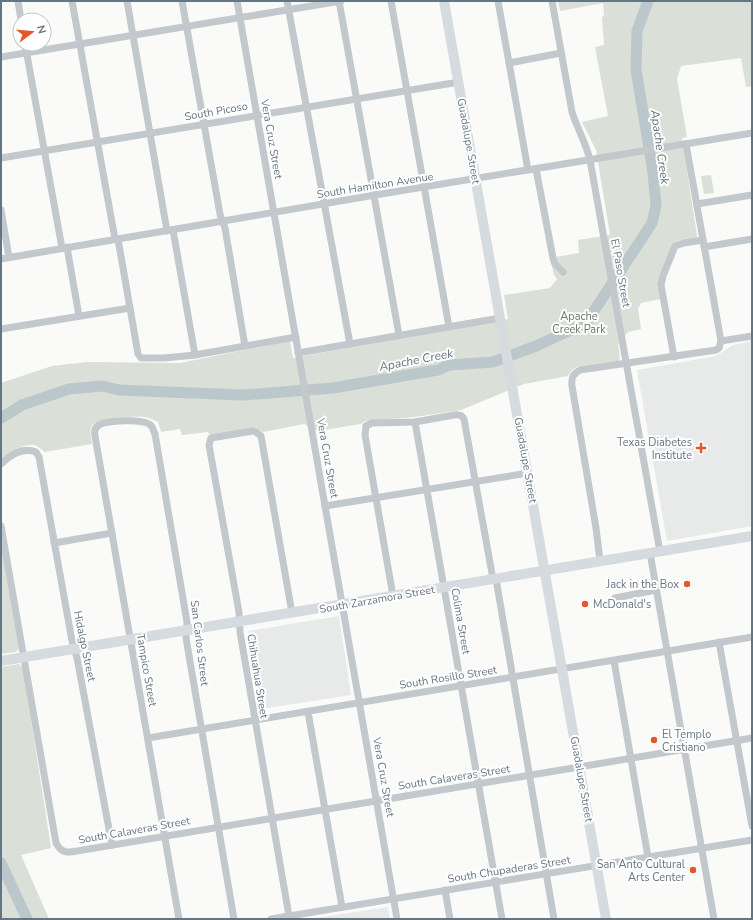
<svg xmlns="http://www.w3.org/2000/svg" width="753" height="920" font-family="'Nunito Sans',sans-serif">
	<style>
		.built { fill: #e8e9e9 }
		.green { fill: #dadfd7 }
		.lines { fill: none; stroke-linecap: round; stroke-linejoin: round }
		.river { stroke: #bbc7cb; stroke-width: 11 }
		.street { stroke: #c3c8cc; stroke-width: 7 }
		.secondary { stroke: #d6dbdf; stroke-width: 10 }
		.poi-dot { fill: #e4572e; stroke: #fff; stroke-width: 1.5 }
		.labels { text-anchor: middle; stroke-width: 4; stroke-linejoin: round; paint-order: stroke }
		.street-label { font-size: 11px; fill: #657683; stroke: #fff }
		.park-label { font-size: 11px; fill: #687a64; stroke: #fff }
		.poi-label { font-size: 11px; fill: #657683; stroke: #fff; text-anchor: end }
		.water-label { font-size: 12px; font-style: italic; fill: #60757c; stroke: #fff }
	</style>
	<rect width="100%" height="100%" fill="#fafaf8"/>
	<g class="built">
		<polygon points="752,341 752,526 667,541 637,370 716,356 733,345"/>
		<polygon points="339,616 351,695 261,709 248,631"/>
		<polygon points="388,907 390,919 309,919"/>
	</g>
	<g class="green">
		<path d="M558 1H752V86L746 87 741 58 681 66 677 79 687 137 682 138 697 236 695 238 677 241 673 244 661 299 641 303 638 309 641 329 628 332 618 344 620 358 619 361 576 367 571 371 568 376 524 384 461 410 415 417 365 421 361 424 318 431 304 424 263 432 256 428 210 435 208 432 182 435 180 429 161 432 158 422C155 421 152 419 149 418 140 415 98 417 92 425 89 431 91 438 92 444L45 452C42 450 39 447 37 446 26 441 9 453 1 459V383L52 366 87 362 180 363 290 341 293 358 508 319 504 295 550 288 557 279 554 275 550 258 579 253 578 240 610 235 596 150 582 122 608 116 595 47 604 45 602 17 604 16 603 3 560 11Z"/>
		<polygon points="711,175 714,193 704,194 701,176"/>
		<polygon points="1,545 19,648 16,652 1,654"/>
		<polygon points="19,664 23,668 51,848 21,855 49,919 1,919 1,667"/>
	</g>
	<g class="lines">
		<g class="river">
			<polyline points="1,418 22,405 69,389 102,386 119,390 243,395 333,388 438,370 449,365 493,362 536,346 586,323 652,223 656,206 653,172 636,70 637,31 648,1"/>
			<polyline points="1,863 27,919"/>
		</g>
		<g class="street">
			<polyline points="18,1 21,20"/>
			<polyline points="72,1 115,239"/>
			<polyline points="127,1 167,231"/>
			<polyline points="182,1 220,214 225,228 245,346"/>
			<polyline points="237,1 397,919"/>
			<polyline points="287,1 350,344"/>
			<polyline points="339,1 399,335"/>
			<polyline points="391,1 449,327"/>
			<polyline points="498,1 528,170"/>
			<path d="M552 1 572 112C577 128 586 143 590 160L660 552"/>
			<polyline points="25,44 62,248"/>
			<polyline points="1,57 341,1"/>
			<polyline points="509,63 561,53"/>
			<polyline points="1,158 459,82"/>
			<polyline points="536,169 553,258 555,264 563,272"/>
			<polyline points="697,204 752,195"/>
			<polyline points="1,210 9,257"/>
			<polyline points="173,230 195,355"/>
			<polyline points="118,239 138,354 141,358 164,358 195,355 296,337"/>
			<polyline points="67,247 79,316"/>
			<polyline points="704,247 752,239"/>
			<polyline points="1,259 375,195 752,133"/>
			<polyline points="1,329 130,308"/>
			<polyline points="721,341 752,336"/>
			<polyline points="298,353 500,318"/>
			<polyline points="674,357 661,285 663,276 675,246 684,243 703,240"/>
			<polyline points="415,422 502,919"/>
			<path d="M1 464C10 455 23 447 36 452L39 457 72 641 77 658 112 845"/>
			<polyline points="325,506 528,473"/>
			<path d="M1 526 56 843C63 856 71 852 83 850L752 738"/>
			<polyline points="54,543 112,533"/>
			<polyline points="650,553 714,919"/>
			<path d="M600 561 596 528 572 386C571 377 573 374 580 370L716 350 719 348 721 341 686 144"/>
			<polyline points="496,579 554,919"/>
			<path d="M393 596 365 435 366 426 372 423 415 422 454 415C459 414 462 415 464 419L493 579"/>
			<polyline points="615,598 656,590"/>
			<polyline points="719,642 752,826"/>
			<polyline points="614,661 648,857"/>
			<polyline points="308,712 342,907"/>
			<polyline points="148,738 752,637"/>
			<polyline points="445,890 450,919"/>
			<polyline points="289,916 240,632 239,612 209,445 211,438 253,431 256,432 261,436 292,613"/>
			<path d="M179 919 95 436C94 431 95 427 99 425 107 420 141 419 149 424 153 426 153 430 155 434L187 622 186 638 234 919"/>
			<polyline points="271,919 752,840"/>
		</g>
		<g class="secondary">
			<polyline points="444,1 606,919"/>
			<polyline points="1,661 752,536"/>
		</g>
	</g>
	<g class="poi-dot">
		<path d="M699 442h4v4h4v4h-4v4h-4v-4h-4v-4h4z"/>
		<circle cx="687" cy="584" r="4"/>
		<circle cx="585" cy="604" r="4"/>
		<circle cx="654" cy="740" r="4"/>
		<circle cx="693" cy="870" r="4"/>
	</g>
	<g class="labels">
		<g class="street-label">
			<text transform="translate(216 111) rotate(-10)" y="4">South Picoso</text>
			<text transform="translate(272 139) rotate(80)" y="4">Vera Cruz Street</text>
			<text transform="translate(469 141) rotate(80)" y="4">Guadalupe Street</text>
			<text transform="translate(375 185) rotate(-9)" y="4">South Hamilton Avenue</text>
			<text transform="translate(621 273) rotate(80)" y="4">El Paso Street</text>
			<text transform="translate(328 458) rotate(80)" y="4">Vera Cruz Street</text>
			<text transform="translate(526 460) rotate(80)" y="4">Guadalupe Street</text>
			<text transform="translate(377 599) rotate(-10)" y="4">South Zarzamora Street</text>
			<text transform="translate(461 621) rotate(80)" y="4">Colima Street</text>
			<text transform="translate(200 643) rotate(83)" y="4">San Carlos Street</text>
			<text transform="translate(85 646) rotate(78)" y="4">Hidalgo Street</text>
			<text transform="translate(147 670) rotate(80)" y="4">Tampico Street</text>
			<text transform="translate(258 676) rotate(81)" y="4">Chihuahua Street</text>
			<text transform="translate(448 677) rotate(-9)" y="4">South Rosillo Street</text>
			<text transform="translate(384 777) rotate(80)" y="4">Vera Cruz Street</text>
			<text transform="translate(454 777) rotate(-9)" y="4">South Calaveras Street</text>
			<text transform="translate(582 779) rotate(80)" y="4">Guadalupe Street</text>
			<text transform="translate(134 830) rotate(-10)" y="4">South Calaveras Street</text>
			<text transform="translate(509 869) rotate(-9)" y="4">South Chupaderas Street</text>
		</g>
		<g class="park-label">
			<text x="579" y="320">Apache<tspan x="579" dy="13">Creek Park</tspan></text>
		</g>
		<g class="poi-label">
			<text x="692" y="446">Texas Diabetes<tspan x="692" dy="13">Institute</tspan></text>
			<text x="679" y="588">Jack in the Box</text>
			<text x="593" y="608" text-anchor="start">McDonald's</text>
			<text x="662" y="738" text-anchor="start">El Templo<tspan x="662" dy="13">Cristiano</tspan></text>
			<text x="685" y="868">San Anto Cultural<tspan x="685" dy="13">Arts Center</tspan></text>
		</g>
		<g class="water-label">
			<text transform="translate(660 147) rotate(82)" y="4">Apache Creek</text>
			<text transform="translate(416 360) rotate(-11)" y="4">Apache Creek</text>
		</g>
	</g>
	<rect width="753" height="920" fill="none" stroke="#657683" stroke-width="4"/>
	<g transform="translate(32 32) rotate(74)"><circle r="19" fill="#ffffff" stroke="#c1c8cd"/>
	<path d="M0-3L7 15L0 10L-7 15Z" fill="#e4572e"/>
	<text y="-6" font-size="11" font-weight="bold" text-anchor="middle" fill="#657683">N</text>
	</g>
</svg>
